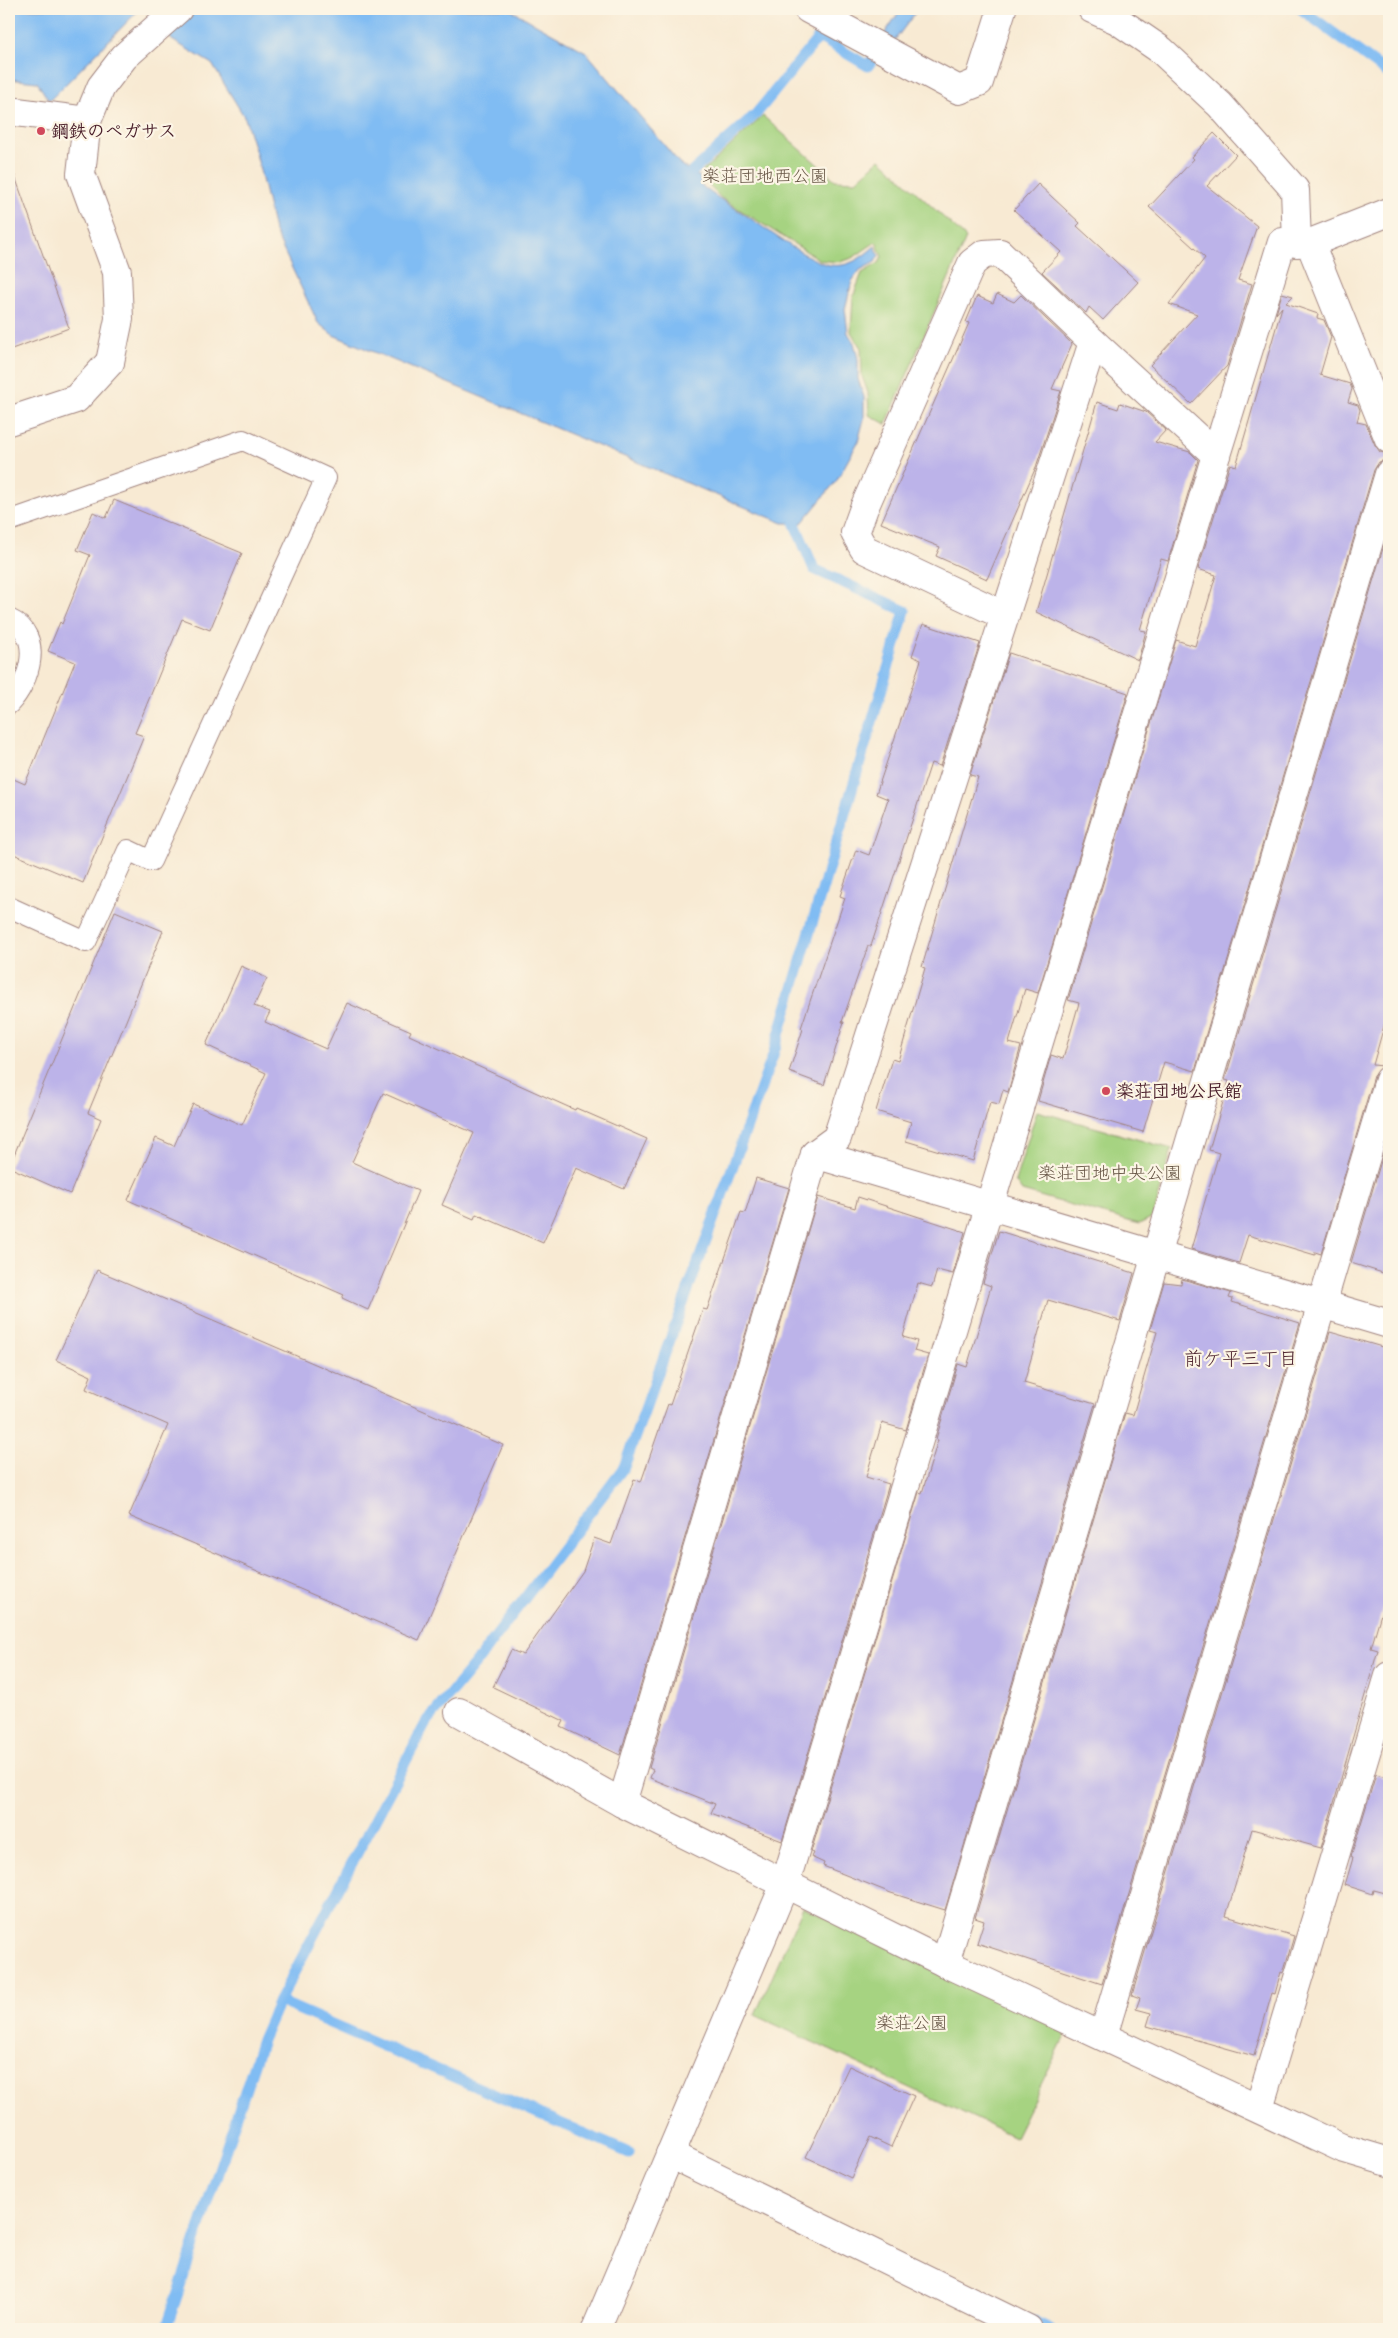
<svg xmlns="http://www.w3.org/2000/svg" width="1398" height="2338" font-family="'Architects Daughter','Klee One',sans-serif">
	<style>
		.green { fill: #a6d381; stroke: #787956 }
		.water { fill: #80bcf3; stroke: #656e8f }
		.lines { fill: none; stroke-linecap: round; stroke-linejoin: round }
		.stream { stroke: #80bcf3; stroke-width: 11 }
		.building { fill: #bcb3e9 }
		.service-casing { stroke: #a1847f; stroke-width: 22 }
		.minor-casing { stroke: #a1847f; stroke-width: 30 }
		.tertiary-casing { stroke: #a1847f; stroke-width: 30 }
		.service { stroke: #fff; stroke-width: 20 }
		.minor { stroke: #fff; stroke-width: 28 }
		.tertiary { stroke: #fff; stroke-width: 28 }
		.poi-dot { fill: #d1495b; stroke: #fcf5e5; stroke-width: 2 }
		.labels { text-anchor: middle; stroke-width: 4.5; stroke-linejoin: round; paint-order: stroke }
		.poi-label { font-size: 18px; font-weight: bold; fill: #4a1f2b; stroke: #fcf5e5; text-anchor: start }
		.park-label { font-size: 18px; fill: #665545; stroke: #fcf5e5 }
		.neighbourhood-label { font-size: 19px; fill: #4a1f2b; stroke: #fcf5e5 }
	</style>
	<rect width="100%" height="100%" fill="#fcf5e5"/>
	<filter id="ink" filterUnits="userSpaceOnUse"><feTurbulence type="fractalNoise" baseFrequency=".02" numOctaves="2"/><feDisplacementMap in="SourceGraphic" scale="10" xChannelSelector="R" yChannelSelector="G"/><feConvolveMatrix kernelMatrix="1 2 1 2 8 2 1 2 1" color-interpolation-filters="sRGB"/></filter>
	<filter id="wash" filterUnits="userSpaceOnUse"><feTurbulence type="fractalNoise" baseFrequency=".0096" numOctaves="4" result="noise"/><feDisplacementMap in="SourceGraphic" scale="20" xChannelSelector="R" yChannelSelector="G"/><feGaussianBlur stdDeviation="1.12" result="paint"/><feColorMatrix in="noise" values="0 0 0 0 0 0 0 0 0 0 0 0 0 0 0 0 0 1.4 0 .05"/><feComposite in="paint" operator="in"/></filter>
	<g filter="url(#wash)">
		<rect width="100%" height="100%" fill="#f8ead3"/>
		<g class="green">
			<path d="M763 116 835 180 856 181 880 159 966 238 886 424 869 415 868 393 862 376 861 348 851 332 853 297 862 273 879 263 882 257 876 242C852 257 851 265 820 260L721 198 707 184 703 171Z"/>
			<polygon points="1037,1111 1172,1149 1153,1217 1139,1224 1022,1191 1015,1181"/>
			<polygon points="803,1907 1068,2030 1015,2137 755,2015"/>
		</g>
		<g class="water">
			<polygon points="9,9 140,9 49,101 37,82 9,79"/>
			<path d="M147 9H509L586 52 681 165 700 177 702 186C714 196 727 203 741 212 761 225 809 262 830 265 849 268 862 257 875 246L879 255 875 262 860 270 852 281 845 309 848 333 854 343 858 359V379L864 397V419L858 442 837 480 802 523H783L333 335 318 323 274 230 256 153 245 118 212 64 172 40Z"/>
			<polygon points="901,9 918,9 892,44 881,39"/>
		</g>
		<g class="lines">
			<g class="stream">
				<polyline points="1301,9 1389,74"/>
				<polyline points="681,182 756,114 819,37 868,66 874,57"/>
				<polyline points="279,2001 629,2153"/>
				<polyline points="1029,2319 1050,2329"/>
				<polyline points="166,2329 262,2040 279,2001 426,1723 475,1664 624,1467 773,1055 905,611 814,569 795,524"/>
			</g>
		</g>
		<g id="blocks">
			<g class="building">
				<polygon points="1214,133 1236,155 1207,186 1257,226 1238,280 1252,284 1227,366 1191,404 1150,365 1197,314 1169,304 1205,258 1149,207 1194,159 1192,157"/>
				<polygon points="13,171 69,328 9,350 9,172"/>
				<polygon points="1038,184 1080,223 1077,226 1138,282 1103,320 1089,307 1086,313 1042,272 1061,252 1014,210"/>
				<polygon points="1282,293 1293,296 1286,303 1318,314 1317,318 1324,320 1331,337 1320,375 1350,384 1352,389 1348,402 1358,405 1360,410 1357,422 1366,424 1375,445 1380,452 1389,454 1389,459 1379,462 1374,470 1195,1071 1164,1062 1143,1132 1038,1101 1051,1055 1063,1059 1079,1003 1068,1000 1176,640 1195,646 1216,575 1198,569 1230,464 1236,466 1282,307 1276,314"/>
				<polygon points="997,294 1014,302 1021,295 1072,344 1052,389 1061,391 1036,467 987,579 936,556 940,547 881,523 969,323 966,322 977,296 993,303"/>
				<polygon points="1097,402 1118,409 1120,403 1146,412 1166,430 1155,442 1190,452 1198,460 1168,561 1161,559 1140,630 1146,631 1138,660 1036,612"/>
				<polygon points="114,500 242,553 210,630 182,619 135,733 144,736 83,883 9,852 9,777 25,784 75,662 48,651 60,622 62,624 90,555 77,550 93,512 106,518"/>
				<polygon points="1389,528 1389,1008 1373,1065 1383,1066 1374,1076 1321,1254 1315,1252 1315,1255 1248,1235 1239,1263 1191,1249 1219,1153 1209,1150 1229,1081 1225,1080"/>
				<polygon points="923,624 980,643 940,766 931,763 871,946 868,946 842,1022 844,1022 824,1085 789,1072 803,1029 801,1028 845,898 840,896 856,850 869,855 888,799 876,794 921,660 912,656"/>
				<polygon points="1009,653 1128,693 1038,993 1025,989 1009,1043 1021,1046 1008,1092 1003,1090 999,1104 990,1102 973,1161 906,1141 911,1122 876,1111 892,1059 898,1061 925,968 922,967 978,777 970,775"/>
				<polygon points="115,911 163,931 88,1113 101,1119 70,1194 9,1167"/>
				<polygon points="241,966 267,978 254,1006 270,1012 265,1022 326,1049 347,1003 411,1031 409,1035 486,1070 575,1110 576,1108 647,1139 624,1189 576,1168 543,1243 476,1214 474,1219 442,1205 474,1133 383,1093 352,1162 418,1191 368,1310 342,1298 344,1295 128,1200 156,1138 174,1146 193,1104 242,1125 266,1073 206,1045"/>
				<polygon points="1389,1134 1389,1275 1351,1263"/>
				<polygon points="756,1178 789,1188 620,1755 561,1727 564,1721 493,1687 511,1650 523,1655 583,1571 594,1538 611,1544 634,1479 641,1482 668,1404 670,1405 703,1309 707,1310 741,1212 745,1213"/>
				<polygon points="818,1197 855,1208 858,1197 965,1232 953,1274 937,1270 932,1287 918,1283 903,1337 917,1341 914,1351 928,1355 906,1430 882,1423 866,1477 889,1484 782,1841 711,1813 715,1804 650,1778 653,1770 649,1768"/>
				<polygon points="999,1231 1134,1273 1120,1321 1048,1300 1024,1383 1095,1404 945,1910 891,1893 823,1866 824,1863 811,1857 813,1853 811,1852 919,1492 922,1493 938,1440 936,1439 958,1364 967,1367 991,1286 983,1283"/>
				<polygon points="97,1270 503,1445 419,1640 129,1516 168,1425 86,1389 91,1376 56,1360"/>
				<polygon points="1182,1279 1231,1293 1229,1298 1233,1299 1232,1302 1300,1323 1102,1984 977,1943 984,1921 975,1918 1125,1413 1133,1415 1157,1332 1150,1330 1164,1282 1181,1284"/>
				<polygon points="1330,1332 1389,1349 1389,1586 1371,1648 1378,1650 1321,1848 1252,1829 1226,1916 1294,1936 1283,1973 1281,1972 1275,1994 1272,1993 1254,2056 1147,2026 1151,2013 1136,2009 1140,1998 1132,1995"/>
				<polygon points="1376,1774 1389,1778 1389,1894 1374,1890 1373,1894 1345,1885 1353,1858 1351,1857"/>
				<polygon points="849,2066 914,2096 891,2147 870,2137 851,2178 806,2157"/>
			</g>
		</g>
	</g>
	<g filter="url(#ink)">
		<use href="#blocks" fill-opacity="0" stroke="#a1847f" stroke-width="1"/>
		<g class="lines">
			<defs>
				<g id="service">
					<polyline points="9,521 243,440 326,478 151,861 128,850 86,942 9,907"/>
					<path d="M9 619C45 635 30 682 9 704"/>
				</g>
				<g id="minor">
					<polyline points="808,9 959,90 979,82 1002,9"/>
					<polyline points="1092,9 1117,20 1161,50 1220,105 1295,190 1297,243"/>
					<polyline points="9,111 87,121"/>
					<polyline points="1310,243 1389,212"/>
					<polyline points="9,421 76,399 110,362"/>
					<polyline points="1216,455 1093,342 837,1138 815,1154 622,1803 945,1963 1342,2148 1389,2162"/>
					<polyline points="1005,616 864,549 855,533 864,508 972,263 984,254 1000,253 1093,342"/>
					<polyline points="815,1154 1389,1324"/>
					<polyline points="459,1712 622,1803"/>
					<polyline points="945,1963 1389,474"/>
					<polyline points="1103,2036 1389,1080"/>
					<polyline points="1259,2108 1389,1676"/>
					<polyline points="670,2154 1028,2329"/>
					<polyline points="596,2329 785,1884 1216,455 1282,242 1310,243 1389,439"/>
				</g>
				<polyline id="tertiary" points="110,362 119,319 117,272 81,174 87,121 101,87 124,57 178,9"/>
			</defs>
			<use href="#service" class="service-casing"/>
			<use href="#minor" class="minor-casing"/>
			<use href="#tertiary" class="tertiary-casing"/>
			<use href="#service" class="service"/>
			<use href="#minor" class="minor"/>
			<use href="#tertiary" class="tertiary"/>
		</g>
	</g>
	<g class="poi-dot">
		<circle cx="41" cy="131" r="5"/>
		<circle cx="1106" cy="1091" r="5"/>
	</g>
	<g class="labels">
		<g class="poi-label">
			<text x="51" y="137">鋼鉄のペガサス</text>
			<text x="1116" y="1097">楽荘団地公民館</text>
		</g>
		<g class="park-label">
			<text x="765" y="182">楽荘団地西公園</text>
			<text x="1110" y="1179">楽荘団地中央公園</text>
			<text x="912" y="2029">楽荘公園</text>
		</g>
		<g class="neighbourhood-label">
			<text x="1241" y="1365">前ケ平三丁目</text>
		</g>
	</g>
	<rect width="1398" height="2338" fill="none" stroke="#fcf5e5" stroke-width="30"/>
</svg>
